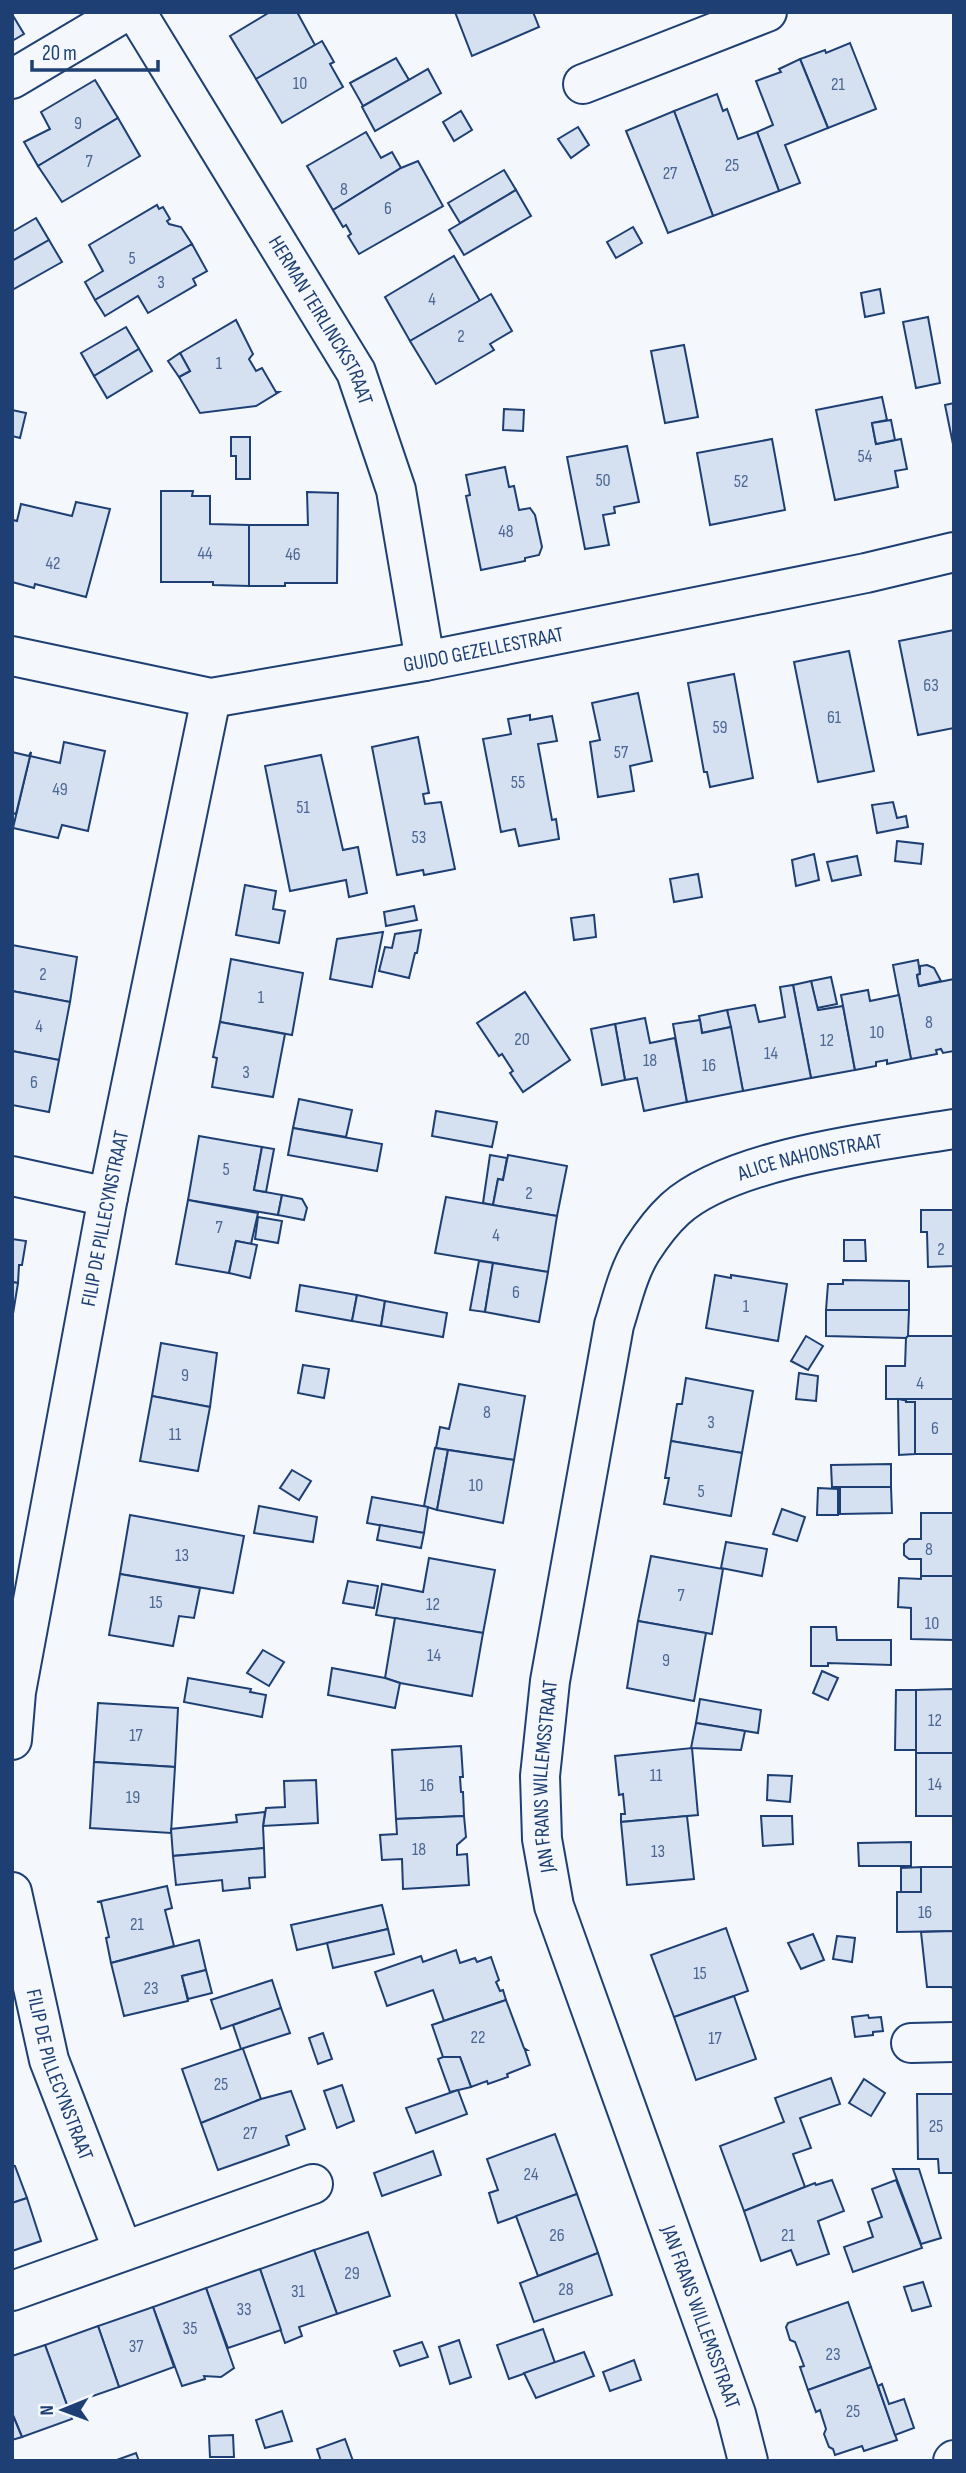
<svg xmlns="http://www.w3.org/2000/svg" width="966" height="2473" font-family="'Sofia Sans Condensed',sans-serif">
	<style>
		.building { fill: #d5e0f0; stroke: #1d3f73; stroke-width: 2 }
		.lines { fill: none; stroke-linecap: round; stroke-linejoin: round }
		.minor-casing { stroke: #1d3f73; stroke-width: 42 }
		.minor { stroke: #f4f7fb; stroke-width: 38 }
		.labels { text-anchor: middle; stroke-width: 5; stroke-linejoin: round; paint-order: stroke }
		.number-label { font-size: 18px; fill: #4b6792 }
		.street-label { font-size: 21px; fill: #1d3f73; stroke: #f4f7fb }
	</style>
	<rect width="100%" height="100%" fill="#f4f7fb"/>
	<g class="building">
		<polygon points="270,12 297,12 315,45 256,79 230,36"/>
		<polygon points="455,12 533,12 539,27 472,56"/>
		<polygon points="12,14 24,34 12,41"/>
		<polygon points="322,41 334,62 330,64 343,87 282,123 256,79"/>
		<polygon points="850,43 876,109 828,128 800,59 825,50 826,53"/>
		<polygon points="396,58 409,80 363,106 350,83"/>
		<polygon points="800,59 828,128 785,145 800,183 779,191 757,132 773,125 756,81 781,72 779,69"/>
		<polygon points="428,69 441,93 375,131 362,107"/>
		<polygon points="95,80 118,118 38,166 24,142 50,129 41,112"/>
		<polygon points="717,94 723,111 727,109 738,139 757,132 779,191 713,216 674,111"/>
		<polygon points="461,111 472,130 454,141 443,122"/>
		<polygon points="674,111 713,216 668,233 626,131"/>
		<polygon points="118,118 140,156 62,202 38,166"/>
		<polygon points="578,127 589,145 571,158 558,139"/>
		<polygon points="366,132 381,158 392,152 401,168 333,210 307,166"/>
		<polygon points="418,161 443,206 359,254 348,236 351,234 346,225 343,227 333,210 401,168"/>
		<polygon points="504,170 516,190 460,223 448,203"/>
		<polygon points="516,190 531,216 464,255 449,230"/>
		<polygon points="157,205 159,209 163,207 170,219 167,221 169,224 181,227 192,244 95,300 85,282 103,271 89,245"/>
		<polygon points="36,218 49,240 12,261 12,232"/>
		<polygon points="633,227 642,243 616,258 607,242"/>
		<polygon points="49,240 62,262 12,290 12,261"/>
		<polygon points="192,244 207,271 193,279 196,285 148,313 138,296 105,316 95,300"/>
		<polygon points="454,256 480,301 410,341 385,297"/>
		<polygon points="880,289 884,313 865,317 861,293"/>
		<polygon points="491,294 512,331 490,344 494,350 436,384 410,341"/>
		<polygon points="928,317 940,383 916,388 903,322"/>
		<polygon points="236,320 253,354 249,359 256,371 262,368 276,392 279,392 256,406 200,413 179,377 190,371 180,353"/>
		<polygon points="126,327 139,349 94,376 81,353"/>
		<polygon points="684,345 698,417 665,423 651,351"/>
		<polygon points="139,349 152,371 107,398 94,376"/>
		<polygon points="180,353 190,371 179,377 168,361"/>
		<polygon points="882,397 887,420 872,423 876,444 901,439 907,469 895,471 898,487 835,500 816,410"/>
		<polygon points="954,403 954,449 945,405"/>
		<polygon points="504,409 524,410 523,431 503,430"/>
		<polygon points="12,410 26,413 20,438 12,436"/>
		<polygon points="891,420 895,440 876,444 872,423"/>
		<polygon points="231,437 250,437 250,479 236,479 236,456 231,456"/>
		<polygon points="772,439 785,510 710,525 697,453"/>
		<polygon points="627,446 639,502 614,507 615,513 603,515 609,545 585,549 567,457"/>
		<polygon points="505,467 509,487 514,486 519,510 530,508 535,515 542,547 539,555 525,558 525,561 481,570 466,496 470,495 466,475"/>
		<polygon points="161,491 193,491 192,496 210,496 210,524 249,525 249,586 213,585 213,582 161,582"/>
		<polygon points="307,492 338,493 337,583 285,583 285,586 249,586 249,525 308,525"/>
		<polygon points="76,502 110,509 86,597 35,584 34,588 12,582 12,525 13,520 17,521 21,504 72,516"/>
		<polygon points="954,630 954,728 918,735 899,641"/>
		<polygon points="849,651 874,771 818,782 794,662"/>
		<polygon points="734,674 753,778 710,787 707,772 704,772 688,683"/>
		<polygon points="638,693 652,761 630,766 634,791 598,797 590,742 600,740 592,703"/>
		<polygon points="530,715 530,720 552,716 557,741 538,744 552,820 556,819 559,839 519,846 515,829 501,832 483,739 511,734 508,719"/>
		<polygon points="418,737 429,793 423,794 425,804 441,802 455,869 424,875 423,870 397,875 372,747"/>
		<polygon points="64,742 105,751 88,831 62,825 58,838 13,828 31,752 30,756 60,763"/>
		<polygon points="12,752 29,756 31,752 16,814 12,813"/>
		<polygon points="321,755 343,850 358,847 367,893 349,897 346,880 290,891 265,766"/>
		<polygon points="893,802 897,818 906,816 908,827 877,833 872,805"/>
		<polygon points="897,841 923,844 921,864 895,861"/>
		<polygon points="814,854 819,880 796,886 792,860"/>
		<polygon points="857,856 861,875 832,881 827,862"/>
		<polygon points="698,874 702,897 674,902 670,879"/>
		<polygon points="245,885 276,891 273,909 285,911 279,943 236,935"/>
		<polygon points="414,906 417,920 386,926 384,912"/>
		<polygon points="594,915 596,937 574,940 571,918"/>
		<polygon points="421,930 417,953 415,953 409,978 379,971 385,947 392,948 395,934"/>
		<polygon points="383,932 372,987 330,979 337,939"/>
		<polygon points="12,945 77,957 70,1002 12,991"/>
		<polygon points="231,959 303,973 292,1035 220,1022"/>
		<polygon points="918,960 920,974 917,975 919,986 954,979 954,1051 943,1053 941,1049 936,1050 937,1054 911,1059 893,965"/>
		<polygon points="927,965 934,968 941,981 919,986 917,975 920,974 920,966"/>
		<polygon points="831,977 837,1004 817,1008 811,981"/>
		<polygon points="811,981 818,1010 843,1006 855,1070 811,1078 793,985"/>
		<polygon points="793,985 811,1078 743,1091 727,1010 755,1005 759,1022 785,1017 780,987"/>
		<polygon points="868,990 870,1001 899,995 911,1059 887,1064 887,1060 876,1062 876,1066 855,1070 841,995"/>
		<polygon points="12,991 70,1002 59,1060 12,1051"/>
		<polygon points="525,992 570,1060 523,1092 510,1073 513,1071 502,1054 499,1056 477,1023"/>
		<polygon points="727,1010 731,1027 702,1033 699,1016"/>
		<polygon points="645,1018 650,1043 675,1038 687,1102 644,1111 637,1078 625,1080 615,1024"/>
		<polygon points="700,1020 702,1033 731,1027 743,1091 687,1102 673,1024"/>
		<polygon points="220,1022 285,1034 273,1097 212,1087 217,1058 213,1057"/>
		<polygon points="615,1024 625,1080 602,1085 591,1029"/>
		<polygon points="12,1051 59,1060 49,1112 12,1105"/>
		<polygon points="299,1099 352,1110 346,1137 293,1128"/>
		<polygon points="436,1111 497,1122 492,1147 432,1136"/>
		<polygon points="293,1128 382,1144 377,1171 288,1155"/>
		<polygon points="199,1136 262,1147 254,1190 282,1195 278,1215 188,1200"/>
		<polygon points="262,1147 274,1149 266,1192 254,1190"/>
		<polygon points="490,1155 507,1158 503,1180 498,1179 493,1205 483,1203"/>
		<polygon points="508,1155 567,1166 557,1216 493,1205 498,1179 503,1180"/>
		<polygon points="282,1195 302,1199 307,1208 304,1220 278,1215"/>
		<polygon points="446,1197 557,1216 548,1272 435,1253"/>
		<polygon points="188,1200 258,1213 251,1244 236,1241 229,1273 176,1264"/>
		<polygon points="921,1210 954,1210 954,1266 928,1267 927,1232 921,1232"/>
		<polygon points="258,1217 282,1221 278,1243 255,1239"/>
		<polygon points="12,1239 26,1241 22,1265 19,1265 18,1283 12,1282"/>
		<polygon points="844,1240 865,1240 866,1261 844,1261"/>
		<polygon points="236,1241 257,1245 250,1278 229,1273"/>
		<polygon points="479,1261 493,1263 485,1312 470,1310"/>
		<polygon points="493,1263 548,1272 539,1322 485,1312"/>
		<polygon points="715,1275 731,1278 731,1275 787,1284 778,1341 706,1328"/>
		<polygon points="843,1280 909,1281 909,1310 826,1310 828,1284 843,1284"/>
		<polygon points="12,1282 18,1283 12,1320"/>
		<polygon points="300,1285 357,1295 352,1321 296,1311"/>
		<polygon points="357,1295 385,1301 381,1326 352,1321"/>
		<polygon points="385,1301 447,1313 443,1337 381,1326"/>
		<polygon points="826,1310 909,1310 908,1336 906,1338 826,1336"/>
		<polygon points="806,1336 823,1346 808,1370 791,1361"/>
		<polygon points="908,1336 954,1336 954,1399 886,1399 886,1366 905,1366 906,1338"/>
		<polygon points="161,1343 217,1353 210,1407 152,1396"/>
		<polygon points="303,1365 329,1369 324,1398 298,1393"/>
		<polygon points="799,1373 818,1376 816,1401 796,1399"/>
		<polygon points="686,1378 753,1391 742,1453 671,1441 677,1404 682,1404"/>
		<polygon points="459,1384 525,1396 514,1460 436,1448 440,1427 449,1429"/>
		<polygon points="152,1396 210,1407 198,1471 140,1461"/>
		<polygon points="898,1399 915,1402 915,1454 899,1455"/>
		<polygon points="906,1399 954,1399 954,1454 915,1454 915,1402 906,1402"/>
		<polygon points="671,1441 742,1453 731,1516 664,1504 669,1478 665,1478"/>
		<polygon points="435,1448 448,1450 437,1510 424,1506"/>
		<polygon points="448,1450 514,1460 503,1523 437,1510"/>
		<polygon points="891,1464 891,1487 832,1487 831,1465"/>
		<polygon points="292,1470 311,1481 299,1500 280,1488"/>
		<polygon points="840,1487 891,1487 892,1513 840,1514"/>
		<polygon points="818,1488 838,1489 838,1515 817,1515"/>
		<polygon points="372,1497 428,1507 424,1533 367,1523"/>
		<polygon points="259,1506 317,1517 313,1542 254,1533"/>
		<polygon points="782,1509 805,1517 797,1541 773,1534"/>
		<polygon points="921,1513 954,1513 954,1576 921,1576 921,1559 909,1559 904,1555 904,1544 909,1539 921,1539"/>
		<polygon points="130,1515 244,1536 233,1593 120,1574"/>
		<polygon points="380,1525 424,1533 421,1548 377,1540"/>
		<polygon points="726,1542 767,1549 762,1576 721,1568"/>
		<polygon points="651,1556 723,1569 712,1634 638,1621"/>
		<polygon points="429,1558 495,1570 483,1633 376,1615 382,1584 423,1592"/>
		<polygon points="120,1574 200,1588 194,1618 179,1616 173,1646 109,1635"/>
		<polygon points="921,1576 954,1576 954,1640 911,1639 911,1608 898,1607 899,1578 921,1579"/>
		<polygon points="348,1581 378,1586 374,1608 343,1603"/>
		<polygon points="395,1618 483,1633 472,1696 400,1683 385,1678"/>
		<polygon points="638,1621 706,1633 694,1701 627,1688"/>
		<polygon points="811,1627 836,1627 837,1640 891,1640 891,1665 828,1663 828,1666 811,1666"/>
		<polygon points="263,1650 284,1662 269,1686 247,1673"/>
		<polygon points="332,1668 385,1678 400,1683 395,1708 328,1695"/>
		<polygon points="822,1671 838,1678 828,1700 813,1693"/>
		<polygon points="188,1678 251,1689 250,1692 266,1695 262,1717 184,1702"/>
		<polygon points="954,1689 954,1753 916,1753 916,1690"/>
		<polygon points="896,1690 916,1690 916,1750 895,1750"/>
		<polygon points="700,1699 761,1710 758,1733 696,1723"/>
		<polygon points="98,1703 178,1708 175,1767 94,1762"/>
		<polygon points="696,1723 745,1731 741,1750 691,1748"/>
		<polygon points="461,1746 463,1777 460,1777 461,1792 463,1792 464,1816 396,1819 392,1750"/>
		<polygon points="692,1748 698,1815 621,1822 621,1814 625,1814 623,1794 619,1795 615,1756"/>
		<rect x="916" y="1753" width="38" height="63"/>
		<polygon points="94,1762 175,1767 171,1833 90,1828"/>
		<polygon points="768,1775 792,1776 790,1802 767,1800"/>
		<polygon points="316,1780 318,1823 263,1826 266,1808 285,1807 284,1781"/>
		<polygon points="265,1812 263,1826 264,1848 173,1856 171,1829 237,1822 236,1815"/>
		<polygon points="464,1816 466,1837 457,1845 457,1855 467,1854 469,1885 403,1889 402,1859 382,1860 380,1835 397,1834 396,1819"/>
		<polygon points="687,1816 694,1879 627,1885 621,1822"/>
		<polygon points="761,1816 792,1816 793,1844 763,1846"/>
		<polygon points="911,1842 911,1866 859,1866 858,1843"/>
		<polygon points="264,1848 265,1877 249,1878 250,1888 223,1891 222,1880 176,1885 173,1856"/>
		<polygon points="921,1867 921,1892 901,1892 901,1868"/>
		<polygon points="921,1867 954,1867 954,1931 897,1932 897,1892 921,1892"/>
		<polygon points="167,1886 172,1908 165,1910 174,1946 111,1963 106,1938 109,1937 101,1902 97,1902"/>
		<polygon points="382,1905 388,1929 297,1950 291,1925"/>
		<polygon points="726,1928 748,1991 674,2017 651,1955"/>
		<polygon points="388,1929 394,1954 333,1968 327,1943"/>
		<polygon points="954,1931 954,1989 951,1987 927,1987 921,1932"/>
		<polygon points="813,1934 824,1960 801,1969 788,1943"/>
		<polygon points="837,1936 855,1938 852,1962 833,1959"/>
		<polygon points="199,1940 206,1970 182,1976 188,2001 124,2016 111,1963"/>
		<polygon points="456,1950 460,1963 475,1958 477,1962 491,1957 499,1980 496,1982 500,1991 503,1990 506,2000 444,2021 433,1990 387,2006 375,1972 421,1956 423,1962"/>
		<polygon points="206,1970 212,1993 188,1999 182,1976"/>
		<polygon points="272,1980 281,2008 221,2029 211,2000"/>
		<polygon points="734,1996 756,2059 696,2080 674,2017"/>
		<polygon points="506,2000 524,2048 527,2050 525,2050 530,2065 507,2074 508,2077 488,2084 487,2081 471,2087 460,2057 443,2057 432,2025"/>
		<polygon points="281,2008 290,2033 241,2049 233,2025"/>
		<polygon points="868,2015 869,2018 881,2017 883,2031 873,2032 873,2035 855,2037 852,2017"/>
		<polygon points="323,2033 332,2059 318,2064 309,2038"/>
		<polygon points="241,2049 243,2049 261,2099 201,2123 182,2069"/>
		<polygon points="443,2057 460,2057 471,2087 450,2092 438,2059"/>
		<polygon points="831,2078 840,2104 800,2118 811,2148 793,2154 805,2187 744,2211 720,2146 784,2122 775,2098"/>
		<polygon points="864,2079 885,2093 871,2116 849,2103"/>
		<polygon points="342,2085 354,2121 337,2128 324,2091"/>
		<polygon points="458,2090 467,2114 416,2133 406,2108"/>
		<polygon points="291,2091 305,2129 286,2136 289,2145 218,2170 201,2123 261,2099"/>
		<polygon points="917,2094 954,2094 954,2173 939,2173 938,2159 918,2159"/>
		<polygon points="555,2134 577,2194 498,2223 489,2193 498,2190 487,2159"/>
		<polygon points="433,2151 441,2175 382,2196 374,2173"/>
		<polygon points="12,2165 15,2166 27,2198 12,2203"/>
		<polygon points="893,2169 919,2169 941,2238 921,2244"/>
		<polygon points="832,2180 844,2211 818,2221 829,2254 797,2265 791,2250 761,2261 744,2211 815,2183 816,2185"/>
		<polygon points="896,2180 922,2248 853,2272 844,2247 873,2237 868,2222 882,2217 872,2189"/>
		<polygon points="577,2194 598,2253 538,2276 516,2216"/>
		<polygon points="27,2198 41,2241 12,2251 12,2203"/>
		<polygon points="368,2232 390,2296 337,2314 314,2250"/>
		<polygon points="314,2250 337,2314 299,2327 302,2336 285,2343 260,2269"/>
		<polygon points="598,2253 612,2295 534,2322 520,2283"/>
		<polygon points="260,2269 281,2330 228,2348 206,2288"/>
		<polygon points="923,2282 931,2306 912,2311 904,2287"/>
		<polygon points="206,2288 234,2368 221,2377 204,2376 205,2379 182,2386 153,2307"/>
		<polygon points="848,2302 871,2367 808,2390 800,2367 804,2366 795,2342 790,2340 786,2327 788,2323"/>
		<polygon points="153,2307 174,2367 119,2387 98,2326"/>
		<polygon points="98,2326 119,2387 67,2405 45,2345"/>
		<polygon points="543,2329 555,2363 509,2379 497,2345"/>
		<polygon points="459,2340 471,2377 450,2384 439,2347"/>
		<polygon points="422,2342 428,2357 400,2366 394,2351"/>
		<polygon points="45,2345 72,2419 22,2437 12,2413 12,2356"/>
		<polygon points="584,2352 594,2376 536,2398 524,2373"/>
		<polygon points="634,2360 641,2380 610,2391 603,2372"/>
		<polygon points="871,2367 897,2440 864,2451 862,2446 835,2455 833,2449 829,2447 824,2434 826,2429 820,2410 816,2412 808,2390"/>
		<polygon points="882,2384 889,2404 904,2399 914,2428 895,2435 878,2386"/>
		<polygon points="282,2411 292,2441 265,2448 256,2420"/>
		<polygon points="12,2413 22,2437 12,2440"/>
		<polygon points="233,2435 234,2457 210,2457 209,2436"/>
		<polygon points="345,2439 353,2461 321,2461 317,2449"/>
		<polygon points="136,2453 139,2461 114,2461"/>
	</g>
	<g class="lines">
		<defs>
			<g id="minor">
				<path id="s1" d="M136 12 356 372 396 490 425 661"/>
				<polyline points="12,79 125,12"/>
				<polyline points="583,84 767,12"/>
				<path id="s2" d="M12 656 211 698 425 661 866 573 954 552"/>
				<polyline points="12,1176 108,1197"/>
				<path id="s3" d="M12 1740 16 1692 108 1197 211 698"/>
				<path id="s4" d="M12 1892 49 2060 123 2251"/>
				<polyline points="911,2043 954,2042"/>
				<polyline points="12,2291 313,2184"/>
				<path id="s5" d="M748 2461 736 2414 554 1906 542 1839 540 1776 550 1681 614 1325C622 1300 628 1272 642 1250 651 1236 663 1220 675 1209 731 1158 879 1141 954 1129"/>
				<polyline points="953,2461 954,2460"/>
			</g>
		</defs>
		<use href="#minor" class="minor-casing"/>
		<use href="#minor" class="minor"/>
	</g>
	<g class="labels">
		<g class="number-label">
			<text x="300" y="89">10</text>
			<text x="838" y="90">21</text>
			<text x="78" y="129">9</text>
			<text x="89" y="167">7</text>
			<text x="732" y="171">25</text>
			<text x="670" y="179">27</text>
			<text x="344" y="195">8</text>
			<text x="388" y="214">6</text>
			<text x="132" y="264">5</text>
			<text x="161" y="288">3</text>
			<text x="432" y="305">4</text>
			<text x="461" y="342">2</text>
			<text x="219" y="369">1</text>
			<text x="865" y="462">54</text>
			<text x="603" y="486">50</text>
			<text x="741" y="487">52</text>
			<text x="506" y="537">48</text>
			<text x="205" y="559">44</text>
			<text x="293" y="560">46</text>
			<text x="53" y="569">42</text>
			<text x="931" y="691">63</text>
			<text x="834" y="723">61</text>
			<text x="720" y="733">59</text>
			<text x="621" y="758">57</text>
			<text x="518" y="788">55</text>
			<text x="60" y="795">49</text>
			<text x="303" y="813">51</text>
			<text x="419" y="843">53</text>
			<text x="43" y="980">2</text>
			<text x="261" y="1003">1</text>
			<text x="929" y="1028">8</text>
			<text x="39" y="1032">4</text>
			<text x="877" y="1038">10</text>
			<text x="522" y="1045">20</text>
			<text x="827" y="1046">12</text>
			<text x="771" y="1059">14</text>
			<text x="650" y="1066">18</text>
			<text x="709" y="1071">16</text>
			<text x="246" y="1078">3</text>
			<text x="34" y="1088">6</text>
			<text x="226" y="1175">5</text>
			<text x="529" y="1199">2</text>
			<text x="219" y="1233">7</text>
			<text x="496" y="1241">4</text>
			<text x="941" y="1255">2</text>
			<text x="516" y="1298">6</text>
			<text x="746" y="1312">1</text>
			<text x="185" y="1381">9</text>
			<text x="920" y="1389">4</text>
			<text x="487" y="1418">8</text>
			<text x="711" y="1428">3</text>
			<text x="935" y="1434">6</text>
			<text x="175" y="1440">11</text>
			<text x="476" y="1491">10</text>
			<text x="701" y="1497">5</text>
			<text x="929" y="1555">8</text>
			<text x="182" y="1561">13</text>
			<text x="681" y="1601">7</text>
			<text x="156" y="1608">15</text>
			<text x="433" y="1610">12</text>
			<text x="932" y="1629">10</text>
			<text x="434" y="1661">14</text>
			<text x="666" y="1666">9</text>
			<text x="935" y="1726">12</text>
			<text x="136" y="1741">17</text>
			<text x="656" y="1781">11</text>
			<text x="935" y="1790">14</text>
			<text x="427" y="1791">16</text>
			<text x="133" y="1803">19</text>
			<text x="419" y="1855">18</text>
			<text x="658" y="1857">13</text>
			<text x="925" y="1918">16</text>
			<text x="137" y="1930">21</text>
			<text x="700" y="1979">15</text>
			<text x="151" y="1994">23</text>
			<text x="478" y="2043">22</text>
			<text x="715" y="2044">17</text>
			<text x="221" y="2090">25</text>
			<text x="936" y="2132">25</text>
			<text x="250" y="2139">27</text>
			<text x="531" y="2180">24</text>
			<text x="557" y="2241">26</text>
			<text x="788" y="2241">21</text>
			<text x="352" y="2279">29</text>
			<text x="566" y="2295">28</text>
			<text x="298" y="2297">31</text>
			<text x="244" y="2315">33</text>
			<text x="190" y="2334">35</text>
			<text x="136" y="2352">37</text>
			<text x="833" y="2360">23</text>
			<text x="853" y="2417">25</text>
		</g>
		<g class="street-label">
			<text dy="7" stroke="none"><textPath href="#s1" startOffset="360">HERMAN TEIRLINCKSTRAAT</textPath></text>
			<text dy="7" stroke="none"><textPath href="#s2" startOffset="480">GUIDO GEZELLESTRAAT</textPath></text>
			<text dy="7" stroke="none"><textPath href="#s5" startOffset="1456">ALICE NAHONSTRAAT</textPath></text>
			<text dy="7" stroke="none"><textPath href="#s3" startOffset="530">FILIP DE PILLECYNSTRAAT</textPath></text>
			<text dy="7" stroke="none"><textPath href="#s5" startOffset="719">JAN FRANS WILLEMSSTRAAT</textPath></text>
			<text dy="7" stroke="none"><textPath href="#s4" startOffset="189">FILIP DE PILLECYNSTRAAT</textPath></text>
			<text transform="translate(701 2317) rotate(70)" y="7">JAN FRANS WILLEMSSTRAAT</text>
		</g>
	</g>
	<rect width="966" height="2473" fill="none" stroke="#1d3f73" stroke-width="28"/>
	<g transform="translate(63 2410) rotate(269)" stroke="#f4f7fb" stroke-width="5" paint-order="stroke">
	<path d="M0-5L12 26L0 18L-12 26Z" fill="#1d3f73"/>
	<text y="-10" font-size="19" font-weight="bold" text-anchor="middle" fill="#1d3f73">N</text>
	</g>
	<path d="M32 60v10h126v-10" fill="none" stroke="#1d3f73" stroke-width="3.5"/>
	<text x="42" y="60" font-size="21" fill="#1d3f73" stroke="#f4f7fb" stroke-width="5" paint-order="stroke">20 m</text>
</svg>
